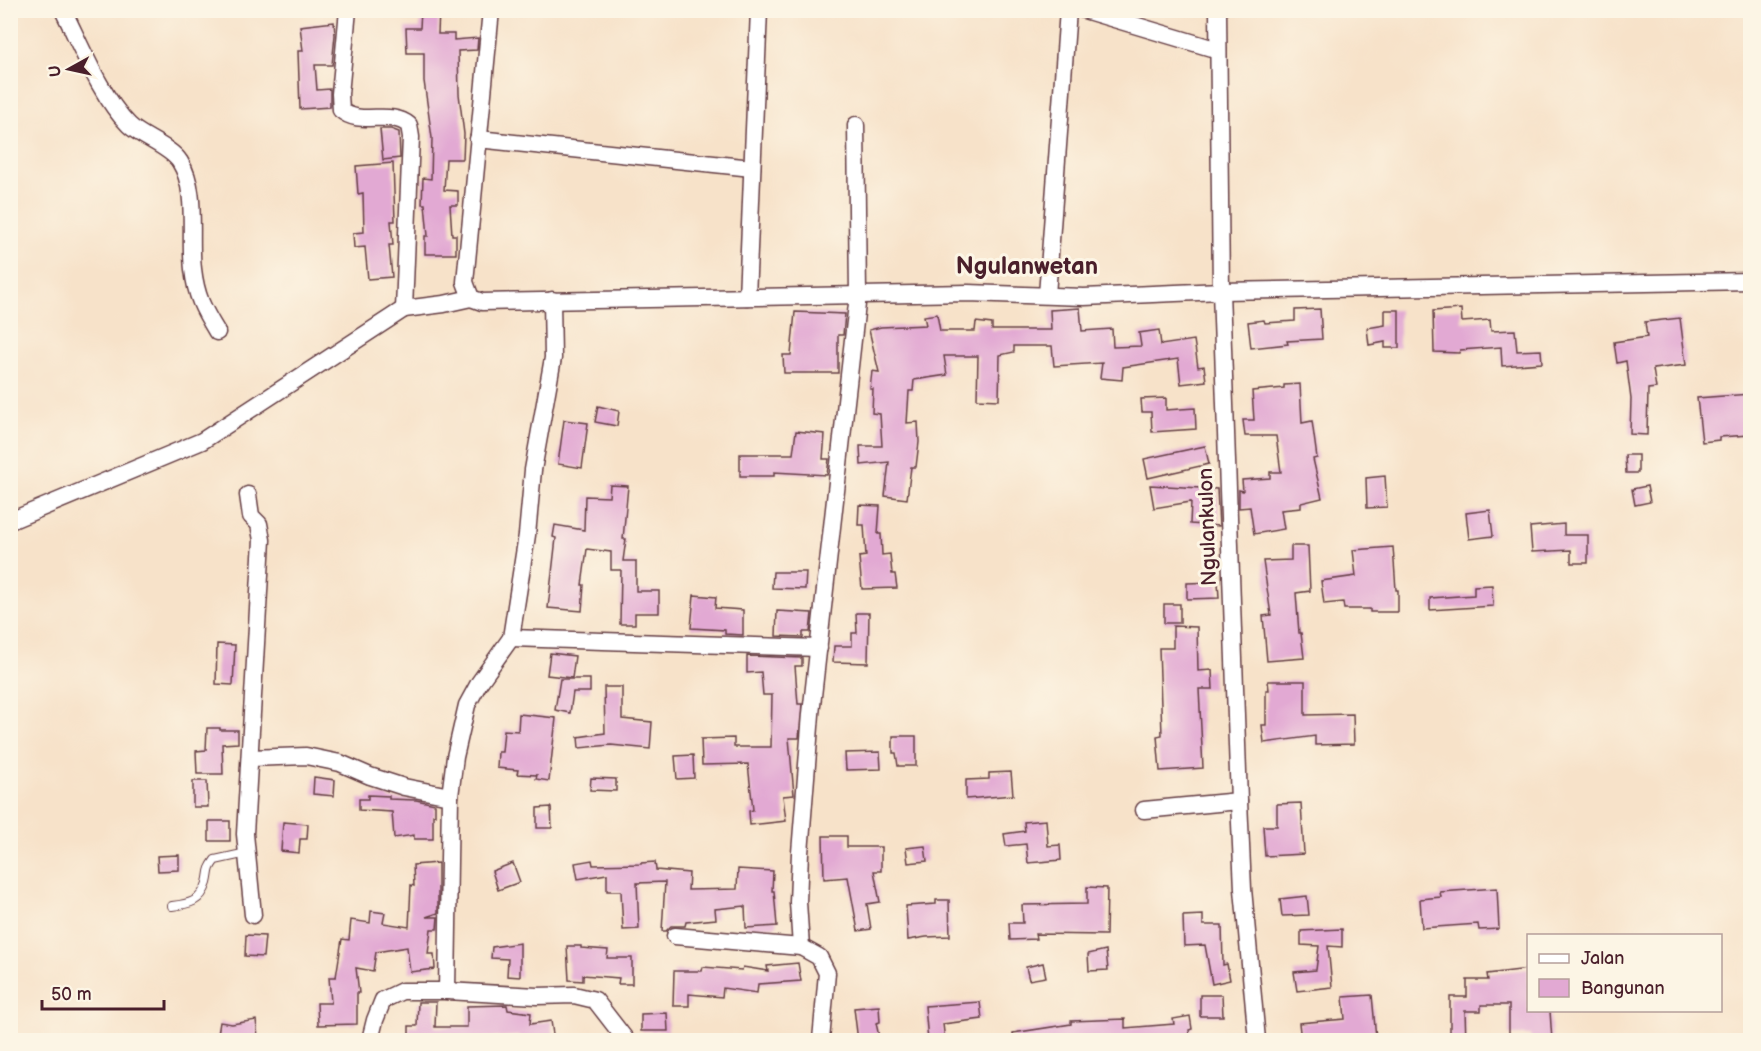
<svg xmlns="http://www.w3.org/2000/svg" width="1761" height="1051" font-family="'Balsamiq Sans',sans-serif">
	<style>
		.building { fill: #e2a9d3 }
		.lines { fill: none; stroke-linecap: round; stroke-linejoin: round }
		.lane-casing { stroke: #643c43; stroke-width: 10 }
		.street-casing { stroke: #643c43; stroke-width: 19 }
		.lane { stroke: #fff; stroke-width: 8 }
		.street { stroke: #fff; stroke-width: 16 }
		.labels { text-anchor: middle; stroke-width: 6; stroke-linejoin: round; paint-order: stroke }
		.street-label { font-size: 21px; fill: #4a1f2b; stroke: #fcf5e5 }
		.quarter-label { font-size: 24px; font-weight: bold; fill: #4a1f2b; stroke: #fcf5e5 }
	</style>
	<rect width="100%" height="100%" fill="#fcf5e5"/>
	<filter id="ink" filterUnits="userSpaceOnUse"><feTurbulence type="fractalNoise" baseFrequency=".0167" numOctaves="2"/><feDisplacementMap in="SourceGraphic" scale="12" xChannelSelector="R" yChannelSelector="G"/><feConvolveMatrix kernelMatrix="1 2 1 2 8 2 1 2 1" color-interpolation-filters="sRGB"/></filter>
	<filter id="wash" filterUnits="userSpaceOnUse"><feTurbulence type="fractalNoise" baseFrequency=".008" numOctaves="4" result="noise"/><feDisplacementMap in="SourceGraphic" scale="24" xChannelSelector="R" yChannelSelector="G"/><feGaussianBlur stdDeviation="1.35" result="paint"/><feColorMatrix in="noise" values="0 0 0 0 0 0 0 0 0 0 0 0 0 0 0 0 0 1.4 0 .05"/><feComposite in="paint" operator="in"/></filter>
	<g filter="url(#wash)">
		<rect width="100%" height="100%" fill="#f7e2c9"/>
		<g id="blocks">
			<g class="building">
				<polygon points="421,10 439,10 438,34 454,34 454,40 478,38 477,50 458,51 459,94 464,134 463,159 446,159 444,190 458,191 458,205 450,205 452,235 456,235 456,254 425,254 425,236 428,236 425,204 422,204 423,178 431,179 432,138 424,81 424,53 407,53 406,28 420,28"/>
				<polygon points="334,22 335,35 332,65 315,65 317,90 330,89 330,107 300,109 298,51 303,51 300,26"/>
				<polygon points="380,129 391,129 399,132 400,158 383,160"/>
				<polygon points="393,163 395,221 391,221 393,245 389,245 392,277 368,279 365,247 354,248 353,233 364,232 363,193 358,194 356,166"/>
				<polygon points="1080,308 1082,331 1112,329 1113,347 1141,346 1139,333 1159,330 1161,345 1194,340 1198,367 1204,366 1206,381 1181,384 1178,359 1123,367 1122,380 1100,378 1102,363 1054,366 1052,346 1014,346 1014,352 1000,355 999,400 977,399 978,356 944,356 947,375 914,380 913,391 909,391 907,423 918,422 919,442 916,467 911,467 907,499 885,496 889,462 861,465 860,446 882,446 880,414 872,413 873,389 870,389 872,371 879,372 869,330 881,327 926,325 924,316 937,314 940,331 975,331 976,322 992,324 992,330 1051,330 1050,310"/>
				<polygon points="1320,309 1322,339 1287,341 1288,344 1251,348 1248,322 1264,320 1265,323 1295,321 1295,310"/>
				<polygon points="1461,309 1462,322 1490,320 1491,331 1515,330 1517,351 1541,350 1542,363 1502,366 1501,347 1460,350 1459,353 1434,352 1433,311"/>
				<polygon points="1385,310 1399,310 1399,348 1385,348 1385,342 1369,345 1367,328 1385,325"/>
				<polygon points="795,312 845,314 843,335 838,335 838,373 784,373 783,355 791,355"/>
				<polygon points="1680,318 1686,365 1653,369 1656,388 1648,389 1647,435 1630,434 1631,399 1626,361 1617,363 1614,342 1647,337 1645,322"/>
				<polygon points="1300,384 1302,423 1312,421 1317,458 1313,459 1322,498 1301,503 1301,508 1281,510 1284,529 1254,534 1250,507 1239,508 1239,490 1243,491 1242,480 1270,478 1270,472 1281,472 1276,436 1245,436 1243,420 1254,420 1252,391 1284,388 1284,385"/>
				<polygon points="1750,394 1750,435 1719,437 1719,440 1702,442 1697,398"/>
				<polygon points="1166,398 1166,410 1195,408 1196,429 1152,432 1151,412 1142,412 1141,399"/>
				<polygon points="598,406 619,411 617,426 595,422"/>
				<polygon points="564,420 588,423 582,468 558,464"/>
				<polygon points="796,431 825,434 823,459 829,459 827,475 774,472 774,476 740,476 740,454 793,454"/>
				<polygon points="1205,446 1209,464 1148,478 1144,459"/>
				<polygon points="1625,455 1638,455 1638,473 1626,473"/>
				<polygon points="1385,476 1387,507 1367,508 1366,478"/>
				<polygon points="610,485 628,486 623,539 626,539 623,561 636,561 636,591 659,591 659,613 635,613 635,624 620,624 621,570 611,570 611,552 587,549 582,585 584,585 582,611 548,608 556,538 553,537 555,525 584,530 585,496 609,497"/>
				<polygon points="1150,485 1217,489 1219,526 1190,524 1191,502 1154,508"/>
				<polygon points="1647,486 1650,502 1635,505 1632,489"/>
				<polygon points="859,505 880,506 878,534 881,534 882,555 890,554 892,574 895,574 897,588 862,589 859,557 866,556 864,525 858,525"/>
				<polygon points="1490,510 1493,536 1469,539 1466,513"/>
				<polygon points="1564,524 1564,535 1588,535 1588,563 1571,563 1571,550 1532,552 1530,527"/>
				<polygon points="1291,546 1308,546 1310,591 1296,593 1299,633 1301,633 1304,658 1267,661 1263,616 1271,615 1263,561 1291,560"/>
				<polygon points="1393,547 1396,590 1398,590 1398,612 1370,612 1370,609 1344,609 1343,602 1324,604 1321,581 1356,576 1353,550"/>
				<polygon points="773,572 806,572 805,589 772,588"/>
				<polygon points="1218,582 1219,598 1187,599 1187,583"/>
				<polygon points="1492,585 1493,606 1430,610 1430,598 1474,595 1474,586"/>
				<polygon points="694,595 716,597 715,608 743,610 743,635 725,634 725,630 691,628"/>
				<rect x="1164" y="604" width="16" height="19"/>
				<polygon points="777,611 812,613 810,632 803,632 803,637 776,636"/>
				<polygon points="856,613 869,613 868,663 833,662 834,646 852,646 852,633 857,633"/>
				<polygon points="1173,626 1197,627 1198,671 1212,670 1213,689 1199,689 1203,768 1160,771 1157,736 1162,735 1159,648 1173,648"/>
				<polygon points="217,644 235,645 233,685 216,684"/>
				<polygon points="550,653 575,656 572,678 547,675"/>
				<polygon points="747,656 802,658 802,666 795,666 798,704 802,704 799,738 789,738 794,795 783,796 786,821 750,825 749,811 753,810 748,764 702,765 701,739 734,738 734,747 771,747 772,695 763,695 761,672 747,673"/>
				<polygon points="560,679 590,679 590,692 573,692 570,713 555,710"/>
				<polygon points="1268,681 1305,681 1305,715 1353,714 1354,744 1315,745 1315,736 1264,743 1262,725 1266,725 1266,690 1269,690"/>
				<polygon points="604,687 622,687 622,719 652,722 650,749 611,745 579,748 578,737 605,733"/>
				<polygon points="519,714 556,718 549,781 536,779 537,775 517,774 518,770 497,768 498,752 502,752 504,730 518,731"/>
				<polygon points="207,728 220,728 220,730 238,730 238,743 222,744 223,774 197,774 196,751 206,750"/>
				<polygon points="893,736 916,736 916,766 898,766 896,753 893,753"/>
				<polygon points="880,752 881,769 846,770 845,753"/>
				<polygon points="693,755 694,778 677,779 675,756"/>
				<polygon points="1011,772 1013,795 966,799 966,780 989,779 989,773"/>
				<polygon points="314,777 335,780 334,796 313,794"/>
				<polygon points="591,778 616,779 616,791 590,790"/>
				<polygon points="193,781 207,781 208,807 193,807"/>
				<polygon points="368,795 389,796 389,799 416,800 435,804 435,815 433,815 433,839 414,839 414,835 394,838 392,812 359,810 359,799 368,799"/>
				<polygon points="1301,803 1304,854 1265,856 1263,826 1277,826 1277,804"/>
				<polygon points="551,807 552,828 537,828 537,808"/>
				<polygon points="1046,820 1048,846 1060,845 1061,860 1028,863 1026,844 1006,846 1004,834 1025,831 1024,822"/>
				<rect x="209" y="821" width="21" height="20"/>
				<polygon points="283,822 308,824 307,839 300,839 299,853 281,851"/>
				<polygon points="823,836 847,836 847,847 881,847 881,871 874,871 880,902 867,904 871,929 858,931 848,877 824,879"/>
				<polygon points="925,846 927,861 908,863 906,848"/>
				<polygon points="179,855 179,870 158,871 157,856"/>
				<polygon points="592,860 593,865 641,864 641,863 655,862 656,870 689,873 688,890 737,889 738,869 773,871 772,891 774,891 777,926 746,928 745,906 715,909 716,919 686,922 685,926 671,926 666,931 662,931 665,882 637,883 639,929 623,930 621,891 607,891 607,874 578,879 575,863"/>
				<polygon points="438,863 438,913 426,917 438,917 437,929 431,929 428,954 434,954 435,969 410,972 407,947 376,952 373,971 356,968 359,993 357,993 357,1024 318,1025 317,1003 331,1003 329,977 336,977 342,939 349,940 351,920 370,923 371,911 385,913 383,923 409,927 411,885 414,886 413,865"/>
				<polygon points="513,863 520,882 498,890 492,871"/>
				<polygon points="1087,887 1107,888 1106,935 1035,934 1036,939 1010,940 1009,923 1023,923 1022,905 1087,904"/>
				<polygon points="1497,888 1499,929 1479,930 1478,924 1422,928 1420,899 1441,897 1440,892"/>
				<polygon points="1307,896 1309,915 1282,916 1280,899"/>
				<polygon points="936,900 949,900 950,936 926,937 908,940 906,906 936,904"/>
				<polygon points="1203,915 1203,925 1222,925 1223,965 1227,964 1230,980 1212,984 1205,945 1184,946 1183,916"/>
				<polygon points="1342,929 1342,947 1328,946 1332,987 1297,991 1294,972 1316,970 1319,946 1301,945 1301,931"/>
				<polygon points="246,935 265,936 263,957 245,956"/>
				<polygon points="520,943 520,977 507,976 508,959 491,958 492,947"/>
				<polygon points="567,946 581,946 581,948 608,950 607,958 632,958 632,984 618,984 619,978 583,975 583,981 569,980"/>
				<polygon points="1106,950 1108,970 1089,971 1088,954"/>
				<polygon points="798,963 801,981 758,984 757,993 723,988 722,997 689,994 689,1006 673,1006 674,971 702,971 703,967 742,970 743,967 768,971 767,966"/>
				<polygon points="1043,963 1046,977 1029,980 1026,967"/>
				<polygon points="1528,969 1528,1011 1550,1011 1552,1041 1531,1041 1530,1035 1509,1035 1509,1005 1481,1005 1481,1011 1465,1011 1466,1041 1450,1041 1450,997 1467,997 1467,980 1488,980 1487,974"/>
				<polygon points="1200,995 1222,995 1223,1016 1200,1016"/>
				<polygon points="1372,995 1376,1038 1301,1041 1299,1023 1345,1019 1343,997"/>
				<polygon points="418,1002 436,1002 435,1027 467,1027 467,1006 507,1005 508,1010 531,1013 530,1024 551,1021 554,1041 519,1041 519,1036 485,1038 485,1041 409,1038 409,1026 417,1026"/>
				<polygon points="980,1002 982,1019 943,1024 945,1041 928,1041 925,1006"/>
				<polygon points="879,1006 880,1022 876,1023 880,1041 858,1041 854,1008"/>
				<polygon points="667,1013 668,1031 641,1031 641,1014"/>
				<polygon points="1190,1016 1192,1029 1189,1030 1190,1041 1013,1041 1013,1033 1071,1024 1071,1021 1125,1019 1125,1028 1174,1024 1173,1019"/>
				<polygon points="256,1020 258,1037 217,1041 220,1022 232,1024"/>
			</g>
		</g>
	</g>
	<g filter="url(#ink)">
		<use href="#blocks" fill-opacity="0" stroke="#643c43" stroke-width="1.5"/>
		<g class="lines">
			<defs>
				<path id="lane" d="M172 906C189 904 201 902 207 883 210 871 207 871 215 860L247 853"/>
				<g id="street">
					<path d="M63 10C81 46 101 97 129 125 141 137 171 147 180 162 198 190 189 237 193 269 196 296 203 309 217 332"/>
					<path d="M348 10 340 94 341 110C360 127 390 109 409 125L411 137 404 309 444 304 471 298"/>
					<polyline points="491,10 465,282 471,298 482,302 968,293 1084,297 1221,291 1750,281"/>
					<polyline points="1084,10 1218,50"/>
					<polyline points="1218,10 1221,291 1239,801 1243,889 1257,1040"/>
					<polyline points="478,139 752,168"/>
					<polyline points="1047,295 1068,10"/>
					<polyline points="747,297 759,10"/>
					<polyline points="248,495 251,516 259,524 262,540 245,834 253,915"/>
					<polyline points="10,521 202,441 404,309"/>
					<polyline points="511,638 819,648"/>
					<polyline points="250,758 306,756 340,763 370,776 404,787 450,796"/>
					<polyline points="1144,810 1239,801"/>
					<polyline points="675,936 801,947"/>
					<polyline points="447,991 450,796 455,757 467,705 479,683 511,638 527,535 533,470 553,358 552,300"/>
					<polyline points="370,1040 375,1020 383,1000 402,991 447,991 537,996 574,995 595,1000 626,1040"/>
					<polyline points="821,1040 827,973 819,957 801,947 798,902 800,853 811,714 858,295 856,125"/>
				</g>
			</defs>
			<use href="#lane" class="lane-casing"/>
			<use href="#street" class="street-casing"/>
			<use href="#lane" class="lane"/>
			<use href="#street" class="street"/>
		</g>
	</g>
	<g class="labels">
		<g class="street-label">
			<text transform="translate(1207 527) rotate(-92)" y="7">Ngulankulon</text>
		</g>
		<g class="quarter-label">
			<text x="1027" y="274">Ngulanwetan</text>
		</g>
	</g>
	<rect width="1761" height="1051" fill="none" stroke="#fcf5e5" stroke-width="36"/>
	<rect x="1527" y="934" width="195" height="78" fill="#fcf5e5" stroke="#b59f9b" stroke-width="1.5"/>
	<rect x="1539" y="954" width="30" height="9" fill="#ffffff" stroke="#b59f9b" stroke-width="1.5"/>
	<text x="1581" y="964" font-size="18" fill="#4a1f2b">Jalan</text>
	<rect x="1539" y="979" width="30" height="18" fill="#e2a9d3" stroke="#b59f9b" stroke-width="1.5"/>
	<text x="1581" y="994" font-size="18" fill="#4a1f2b">Bangunan</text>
	<g transform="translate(69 69) rotate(262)" stroke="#fcf5e5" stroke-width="4.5" paint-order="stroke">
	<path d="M0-4.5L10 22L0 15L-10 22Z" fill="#4a1f2b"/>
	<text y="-9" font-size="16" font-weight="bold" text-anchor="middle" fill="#4a1f2b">U</text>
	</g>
	<path d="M42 1000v9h122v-9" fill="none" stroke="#4a1f2b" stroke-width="3"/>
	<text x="51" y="1000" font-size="18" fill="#4a1f2b" stroke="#fcf5e5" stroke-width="4.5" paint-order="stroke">50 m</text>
</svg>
